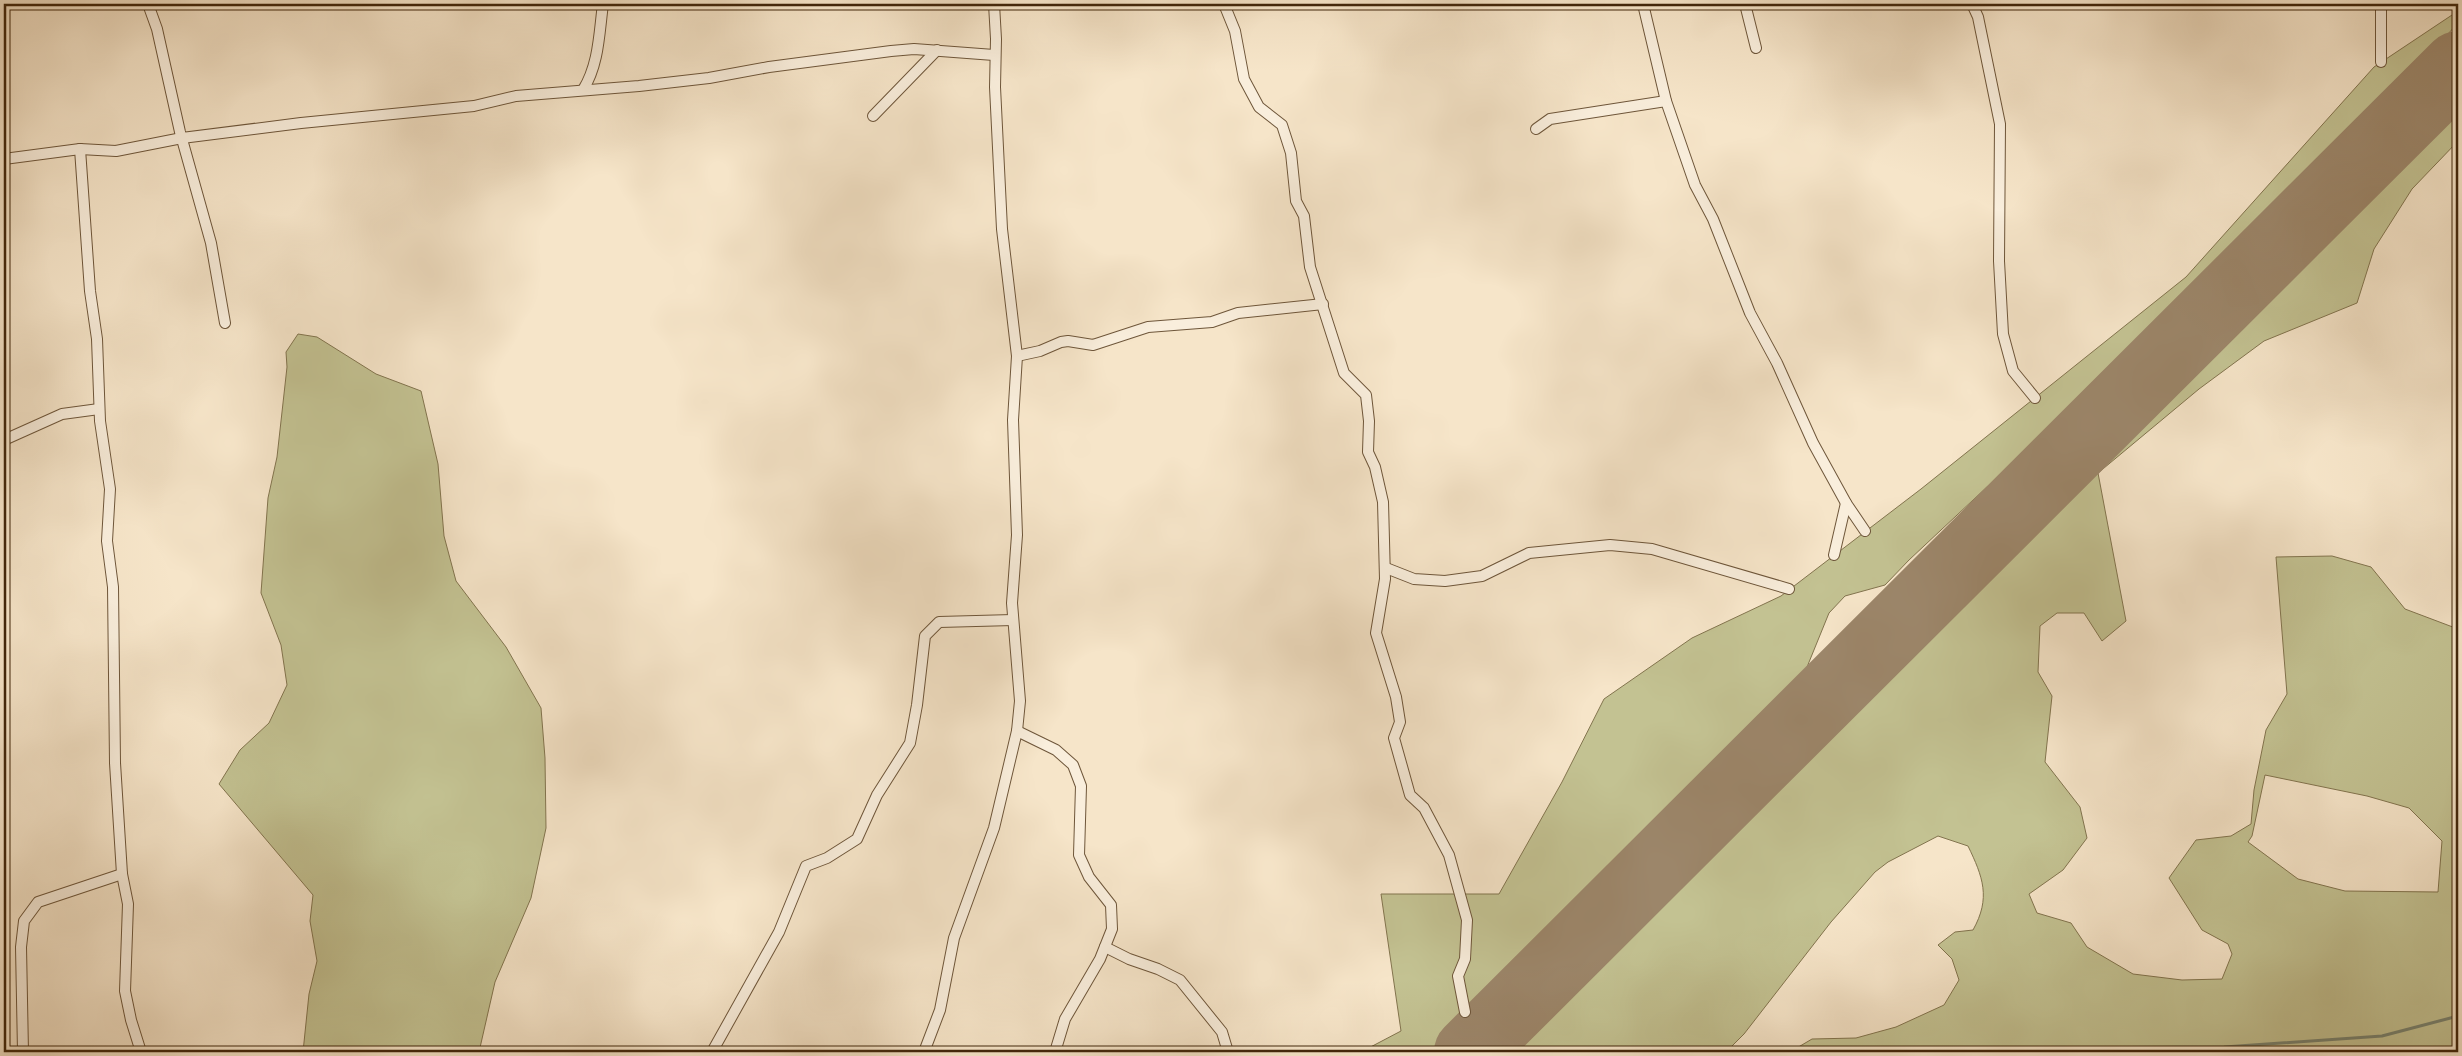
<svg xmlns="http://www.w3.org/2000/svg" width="2462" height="1056" font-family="'EB Garamond',serif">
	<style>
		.green { fill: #c3c292; stroke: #82744e; fill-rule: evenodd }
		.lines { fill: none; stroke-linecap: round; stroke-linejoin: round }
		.stream { stroke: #78826f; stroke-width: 3 }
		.runway { stroke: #9c866a; stroke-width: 70 }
		.minor-casing { stroke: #6e563a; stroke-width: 12 }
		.minor { stroke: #f9eedc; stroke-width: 10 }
	</style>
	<rect width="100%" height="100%" fill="#f6e5c9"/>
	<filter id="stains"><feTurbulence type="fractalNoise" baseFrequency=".004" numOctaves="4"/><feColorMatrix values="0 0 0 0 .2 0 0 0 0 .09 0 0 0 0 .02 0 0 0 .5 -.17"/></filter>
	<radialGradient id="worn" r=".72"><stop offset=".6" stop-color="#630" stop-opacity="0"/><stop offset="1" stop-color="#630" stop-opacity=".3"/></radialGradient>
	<g class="green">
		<polygon points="2458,11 2458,23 2423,61 2067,412 1909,560 1885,585 1845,596 1829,613 1805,672 1785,698 1430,1052 1361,1052 1401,1031 1381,894 1499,894 1562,782 1604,699 1692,638 1781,596 1921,489 2186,277 2374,67"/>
		<path d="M2458 97V141L2412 189 2374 249 2357 303 2264 341 2199 389 2098 473 2126 621 2102 641 2084 613H2057L2040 626 2038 672 2052 696 2045 762 2080 807 2087 838 2063 870 2029 894 2037 913 2071 923 2087 947 2133 974 2182 980 2222 979 2232 954 2228 944 2202 930 2169 878 2196 840 2231 836 2251 824 2254 790 2266 730 2287 694 2276 557 2332 556 2371 567 2405 609 2458 629V1052H1790L1812 1039 1856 1038 1896 1027 1944 1005 1959 980 1952 959 1938 945 1955 932 1973 930C1991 898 1983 877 1968 846L1938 836 1888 862 1875 872 1831 922 1744 1034 1731 1047 1721 1052H1490L1926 617 2175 378ZM2265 775 2367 796 2409 808 2442 841 2438 892 2345 891 2298 879 2248 842 2252 836Z"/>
		<polygon points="298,334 317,337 376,374 421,391 438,464 444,536 456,581 506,647 541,708 545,758 546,828 531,898 495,982 479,1052 303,1052 309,994 317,961 310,921 313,895 219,784 240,750 269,723 287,685 281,645 261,593 268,498 277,457 287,367 286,352"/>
	</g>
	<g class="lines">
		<polyline class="stream" points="2016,1052 2025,1048 2224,1047 2382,1036 2458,1016"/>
		<polyline class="runway" points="1469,1052 2458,66"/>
		<defs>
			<g id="minor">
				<polyline points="148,4 157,29 180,132 211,243 225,323"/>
				<polyline points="1224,4 1235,31 1244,79 1259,107 1282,125 1291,153 1296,201 1304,216 1310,267 1344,373 1366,395 1369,421 1368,452 1375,467 1383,502 1385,579 1376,633 1396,697 1400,722 1394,738 1410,795 1424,808 1449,855 1467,920 1465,959 1458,976 1465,1012"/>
				<polyline points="1643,4 1666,101 1695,185 1713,219 1750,313 1777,363 1813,443 1846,503 1865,531"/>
				<polyline points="1745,4 1756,48"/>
				<polyline points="1972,4 1978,17 2000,124 1999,261 2003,334 2013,371 2035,398"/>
				<polyline points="2381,4 2381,62"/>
				<path d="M583 90C599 64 599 34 603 4"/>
				<polyline points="873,116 937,50"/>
				<polyline points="1536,129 1550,119 1666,101"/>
				<polyline points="4,159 80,149 116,151 182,138 301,123 474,106 516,96 639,86 709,78 769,67 891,51 914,49 994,55"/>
				<polyline points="1017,356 1040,351 1061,342 1068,341 1093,345 1148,327 1212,322 1238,313 1323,304"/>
				<polyline points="4,440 62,414 99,409"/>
				<polyline points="1834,555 1846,503"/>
				<polyline points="1386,568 1414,579 1445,581 1482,576 1529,553 1610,545 1652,549 1789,589"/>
				<polyline points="1017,731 1056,750 1073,765 1081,786 1079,855 1089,877 1111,905 1112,929 1100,959 1065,1019 1055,1052"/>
				<polyline points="122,874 128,904 125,991 131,1020 141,1052"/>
				<polyline points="1105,947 1129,959 1158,969 1180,980 1222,1032 1228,1052"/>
				<polyline points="23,1052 21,947 24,921 38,902 122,874 115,763 113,587 107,541 110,489 100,421 97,339 90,291 80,149"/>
				<polyline points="712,1052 779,932 806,866 827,858 857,839 877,795 910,743 917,705 925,636 939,622 1013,620"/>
				<polyline points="924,1052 940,1010 954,938 994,828 1017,731 1020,701 1012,603 1017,535 1013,420 1017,356 1002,229 995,87 996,39 994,4"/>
			</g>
		</defs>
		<use href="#minor" class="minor-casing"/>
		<use href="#minor" class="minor"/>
	</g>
	<rect width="2462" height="1056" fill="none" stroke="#f6e5c9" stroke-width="20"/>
	<rect x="5" y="5" width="2452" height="1046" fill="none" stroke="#41260b" stroke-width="2.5"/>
	<rect x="10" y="10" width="2442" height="1036" fill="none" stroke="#41260b"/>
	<rect width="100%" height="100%" filter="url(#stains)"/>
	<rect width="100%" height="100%" fill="url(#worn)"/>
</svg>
